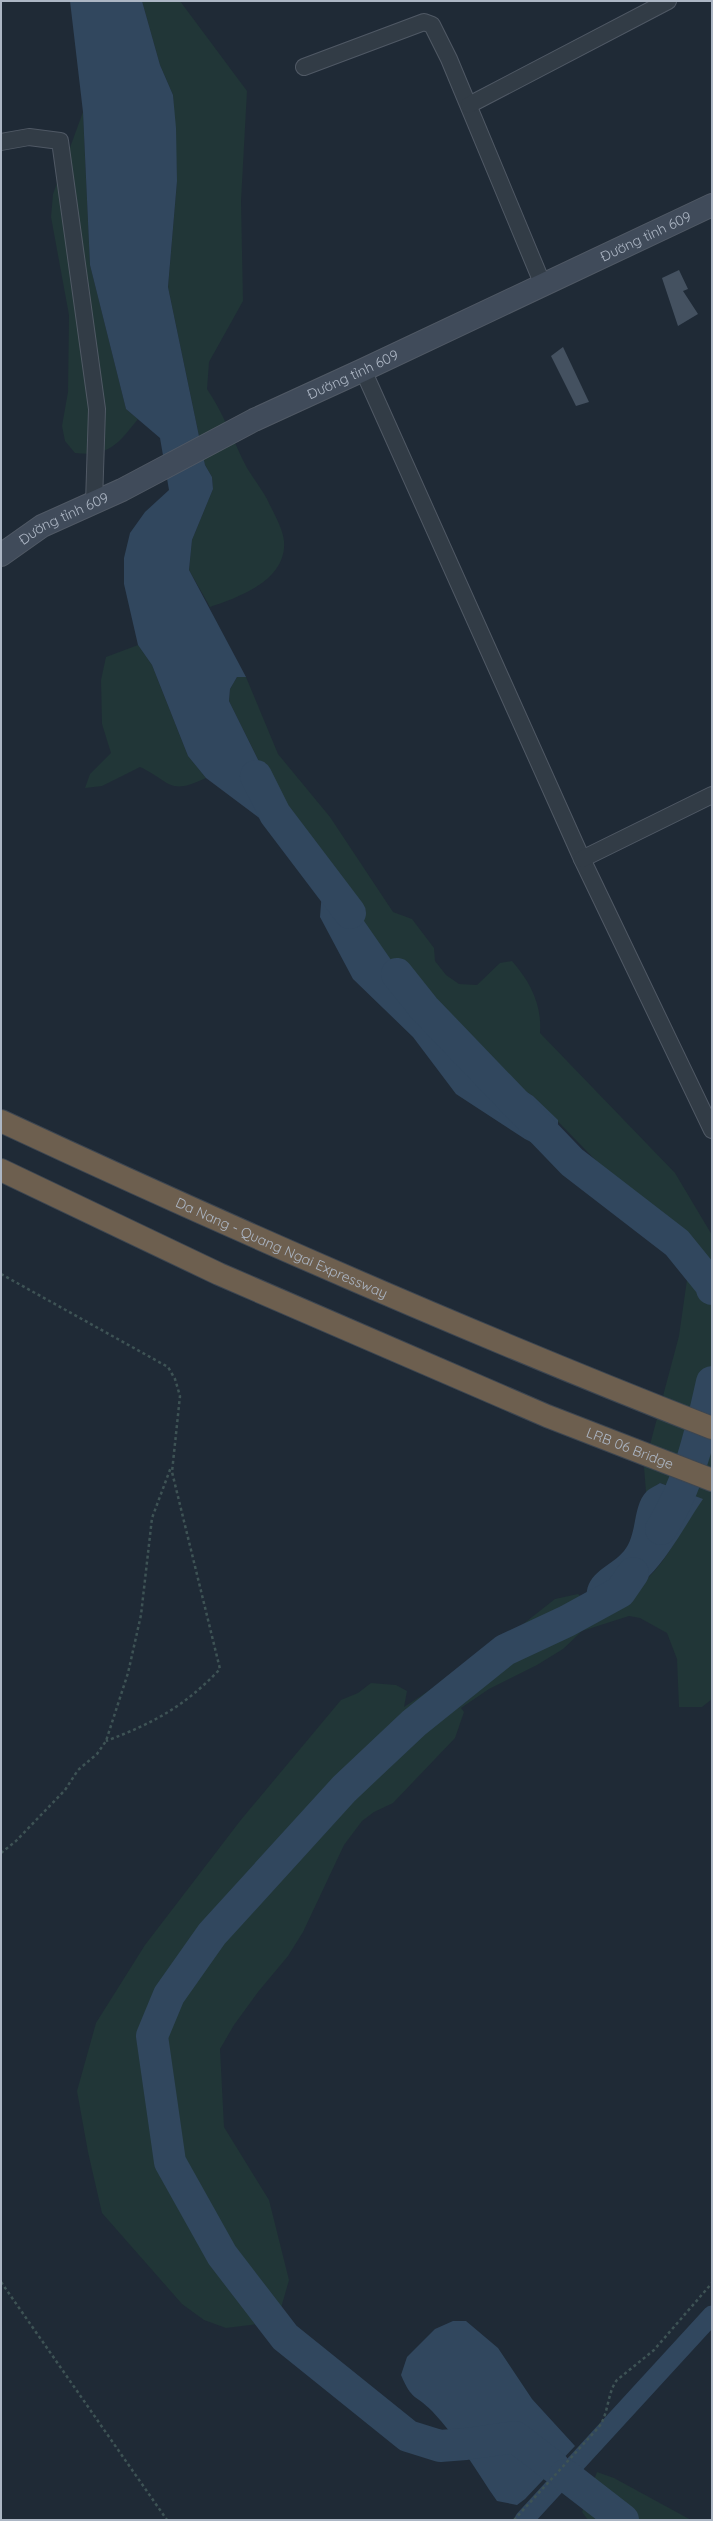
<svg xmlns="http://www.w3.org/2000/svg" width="713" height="2521" font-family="Quicksand,sans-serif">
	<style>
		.green { fill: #213637 }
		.water { fill: #31475e }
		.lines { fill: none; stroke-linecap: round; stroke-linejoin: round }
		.canal { stroke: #31475e; stroke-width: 19 }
		.river { stroke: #31475e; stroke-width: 32 }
		.building { fill: #445160 }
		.street-casing { stroke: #505965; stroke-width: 18 }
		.secondary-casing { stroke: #505965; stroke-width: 24 }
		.highway-casing { stroke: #3d4651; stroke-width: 24 }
		.path { stroke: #3e5355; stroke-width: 2.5; stroke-dasharray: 3 3; stroke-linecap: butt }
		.street { stroke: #323c46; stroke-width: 16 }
		.secondary { stroke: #404b5a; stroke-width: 22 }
		.highway { stroke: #6d5f4f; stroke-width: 22 }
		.labels { text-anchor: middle; stroke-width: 3.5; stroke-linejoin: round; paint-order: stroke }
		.street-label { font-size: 14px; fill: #acb6c4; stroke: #18212b }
	</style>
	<rect width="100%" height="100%" fill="#1f2a36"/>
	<g class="green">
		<path d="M142 1H180L247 91 241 201 243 301 209 362 207 389C224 414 233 441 247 468 253 478 261 488 267 499 272 510 283 528 284 541 287 580 240 597 210 607L189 570 192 540 213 489 212 477 205 465 168 287 177 181 173 95 160 65Z"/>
		<path d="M83 112 90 265 126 409 138 419C118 444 109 457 75 453L65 441 62 426 68 392 69 315 51 217 53 194Z"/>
		<path d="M138 645 152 665 188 756 206 778C168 796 172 782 140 767L102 786 85 788 90 774 111 753 102 724 101 680 106 657Z"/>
		<path d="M237 677H246L278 754 330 817 393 912 412 919 434 948 435 961 446 975 459 984 477 985 500 963 512 961C531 983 542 1005 540 1033L675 1173 712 1235V1699L702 1707H679L677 1659 667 1633 640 1618 629 1616 582 1631 563 1649 537 1665 489 1689 461 1708 464 1712 455 1738 393 1803 374 1812 362 1821 344 1845 303 1932 288 1956 258 1992 234 2025 220 2049 224 2127 269 2200 289 2280 279 2315 273 2322 226 2328 204 2320 182 2304 102 2213 88 2152 77 2091 96 2023 145 1945 240 1821 341 1700 358 1693 371 1683 396 1685 407 1691 404 1707 489 1651 555 1599 578 1594 587 1602C643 1610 681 1539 696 1495L660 1483 646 1492 644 1467 679 1336 687 1280 677 1243 705 1264 614 1179 533 1096 448 1042 278 800 229 701 230 689Z"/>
		<polygon points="597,2472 614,2478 691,2520 588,2520 582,2512"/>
	</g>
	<g class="water">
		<polygon points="70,1 142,1 160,65 173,95 176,128 177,181 168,287 205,465 212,477 213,489 192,540 189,570 246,677 237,677 230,689 229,701 278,800 275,814 262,820 206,778 188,756 152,665 138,645 124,584 124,558 130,533 145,512 169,490 160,438 126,409 90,265 83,112"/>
		<polygon points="328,869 448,1042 533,1096 558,1120 558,1147 547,1150 525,1139 456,1094 413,1037 353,979 320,917 323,878"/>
		<path d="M660 1483 703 1499C676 1538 644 1610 587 1602 583 1572 610 1568 624 1551 638 1534 632 1506 647 1491 650 1488 656 1486 660 1483Z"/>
		<path d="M453 2321H466L498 2348 532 2399 575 2446 525 2499 517 2505 497 2501C476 2471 458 2438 432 2411 415 2394 412 2401 401 2375L407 2357 435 2329Z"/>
	</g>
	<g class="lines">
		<polyline class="canal" points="524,2520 712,2315"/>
		<g class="river">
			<polyline points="256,776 275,814 350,913"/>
			<polyline points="397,974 424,1008 572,1162 677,1243 711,1285 712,1289"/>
			<path d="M661 1529C689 1485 701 1432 712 1382"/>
			<polyline points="554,2467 515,2437 466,2444 440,2446 408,2436 285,2337 222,2255 170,2162 152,2036 169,1995 212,1934 344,1789 414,1723 505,1650 567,1621 620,1592 633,1573"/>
			<polyline points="565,2475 623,2520"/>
		</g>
	</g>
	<g class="building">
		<polygon points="679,270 688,289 683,291 698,314 678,326 662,278"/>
		<polygon points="563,347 589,402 576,406 551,356"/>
	</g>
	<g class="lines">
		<defs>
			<g id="street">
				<polyline points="304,67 424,22 432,25 449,59 543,285"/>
				<polyline points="469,105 668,1"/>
				<polyline points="1,142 29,137 60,141 97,409 94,503"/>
				<polyline points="363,370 582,859 712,1130"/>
				<polyline points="582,859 712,795"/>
			</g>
			<g id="secondary">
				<path id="s1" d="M1 555 42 526 122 490 254 420 363 370 712 205"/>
			</g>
			<g id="highway">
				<path id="s2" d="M1 1121C235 1230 472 1334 712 1428"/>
				<path id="s3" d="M1 1170 219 1274 547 1416 712 1480"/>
			</g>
		</defs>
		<use href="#street" class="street-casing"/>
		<use href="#secondary" class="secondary-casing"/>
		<use href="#highway" class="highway-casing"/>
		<g class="path">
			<path d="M1 1274 168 1367 175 1379 180 1396 172 1472 220 1669C185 1706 154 1723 106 1741"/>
			<polyline points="1,1853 16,1841 65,1790 78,1770 97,1754 106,1741 128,1673 141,1615 152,1518 171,1467"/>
			<polyline points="1,2282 167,2520"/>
			<path d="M514 2520 599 2427C609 2413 607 2393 617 2380L654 2350 712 2283"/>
		</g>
		<use href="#street" class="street"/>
		<use href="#secondary" class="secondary"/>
		<use href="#highway" class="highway"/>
	</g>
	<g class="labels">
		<g class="street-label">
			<text dy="5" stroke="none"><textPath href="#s1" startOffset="720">Đường tỉnh 609</textPath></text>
			<text dy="5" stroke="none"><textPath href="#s1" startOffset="396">Đường tỉnh 609</textPath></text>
			<text dy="5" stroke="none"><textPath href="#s1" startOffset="73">Đường tỉnh 609</textPath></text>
			<text dy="5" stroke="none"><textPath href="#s2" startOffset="308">Da Nang - Quang Ngai Expressway</textPath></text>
			<text dy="5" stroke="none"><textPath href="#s3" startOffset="688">LRB 06 Bridge</textPath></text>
		</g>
	</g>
	<rect width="713" height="2521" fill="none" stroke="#acb6c4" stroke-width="4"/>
</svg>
